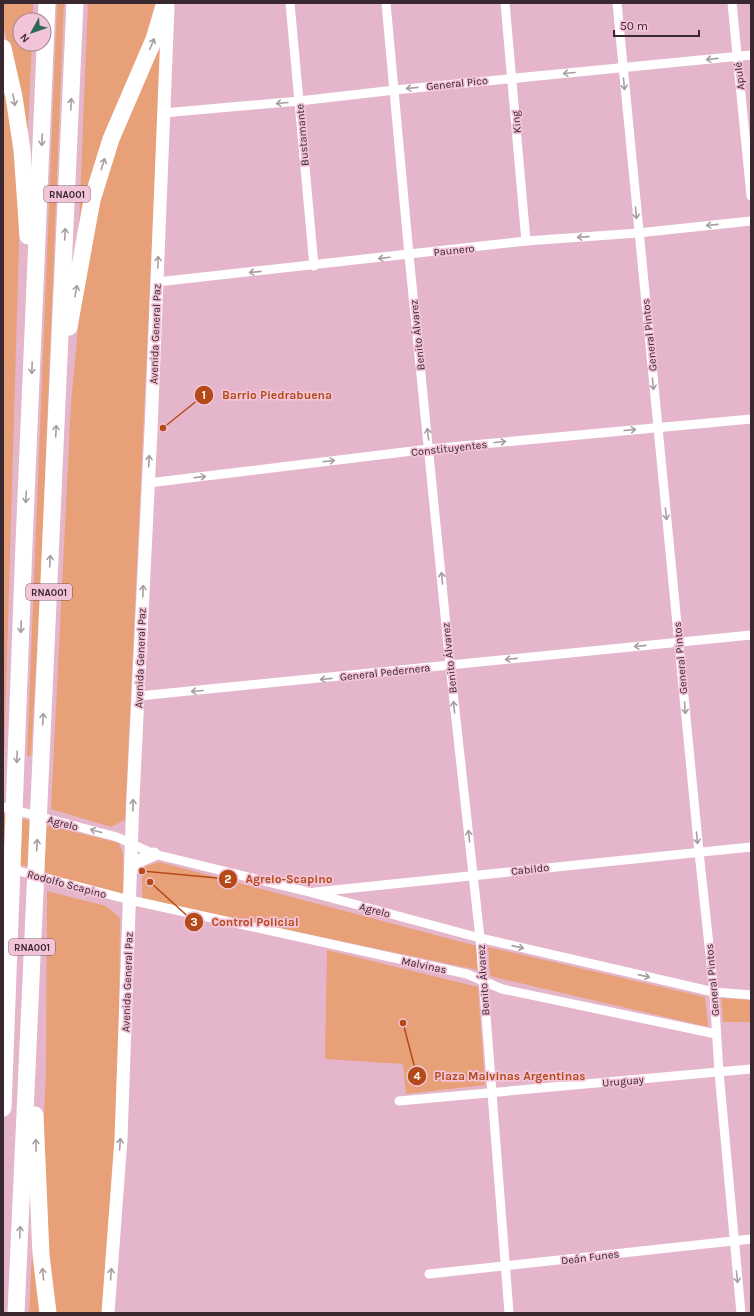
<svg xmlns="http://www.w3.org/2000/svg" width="754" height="1316" font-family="Karla,sans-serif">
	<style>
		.green { fill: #e7a078 }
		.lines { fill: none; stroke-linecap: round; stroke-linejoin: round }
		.street { stroke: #fff; stroke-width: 9 }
		.secondary { stroke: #fff; stroke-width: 13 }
		.highway { stroke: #fff; stroke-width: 17 }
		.oneway { stroke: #a69ea2 }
		.labels { text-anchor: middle; stroke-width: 3.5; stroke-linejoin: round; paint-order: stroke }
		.shield { fill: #f3c3d8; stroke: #725662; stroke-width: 1 }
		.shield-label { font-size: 10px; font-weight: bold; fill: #3a2830 }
		.street-label { font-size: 11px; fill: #3a2830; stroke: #f3c3d8 }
		.leader { fill: none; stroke: #b44a17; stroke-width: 1.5 }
		.callout-dot { fill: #b44a17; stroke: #f3c3d8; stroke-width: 1.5 }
		.mark-label { font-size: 12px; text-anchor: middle; font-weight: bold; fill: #fff }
		.callout-label { font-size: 12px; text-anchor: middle; font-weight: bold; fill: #b44a17; stroke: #f3c3d8; stroke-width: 3.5; stroke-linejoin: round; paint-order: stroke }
	</style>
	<rect width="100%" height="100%" fill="#e5b6cb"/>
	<g class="green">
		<polygon points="3,3 33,3 33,20 20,20 20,44 32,44 27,148 3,23"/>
		<polygon points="57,3 64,3 41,578 31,755 29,757 27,755"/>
		<polygon points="88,3 155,3 144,48 79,225"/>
		<polygon points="161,49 125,820 111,827 51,809 71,404 80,307 94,225 119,133 157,53"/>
		<polygon points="3,70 18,179 19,245 3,795"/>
		<polygon points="3,814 119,843 123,854 124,892 121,895 115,895 3,859"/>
		<polygon points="159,862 477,946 478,970 142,899 142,867"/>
		<polygon points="47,891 106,906 120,918 118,1117 105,1313 54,1313 47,1256 43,1133 46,1074"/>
		<polygon points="488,947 705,997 708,1027 490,976"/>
		<polygon points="327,950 478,987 485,1085 406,1094 403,1064 325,1059"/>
		<polygon points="721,998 751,1000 751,1022 723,1022"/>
		<polygon points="33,1232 41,1313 29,1313"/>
	</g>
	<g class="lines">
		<g class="street">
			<polyline points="290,3 314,266"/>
			<polyline points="386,3 409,255 450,665 480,938 509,1313"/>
			<polyline points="505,3 526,241"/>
			<polyline points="617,3 699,852 714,992 719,1072 741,1313"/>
			<polyline points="732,3 751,196"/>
			<polyline points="163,113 299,101 395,90 751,55"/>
			<polyline points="157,282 526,241 638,233 751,221"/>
			<polyline points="148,483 429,449 751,419"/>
			<polyline points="139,696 751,635"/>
			<polyline points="3,807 117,837 154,854 309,892 480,938 714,992 751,995"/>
			<polyline points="3,867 130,900 467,974 502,989 716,1034"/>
			<polyline points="315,892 751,847"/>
			<polyline points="399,1101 751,1069"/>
			<polyline points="429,1274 751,1239"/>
		</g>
		<g class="secondary">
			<polyline points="131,870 141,860 154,854"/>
			<polyline points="108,1313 121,1139 133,798 151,430 168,7"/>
		</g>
		<g class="highway">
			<polyline points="3,48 14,97 22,150 28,236"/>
			<polyline points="69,327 92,200 111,139 154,39 165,3"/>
			<polyline points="3,1108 24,544 47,3"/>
			<polyline points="35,1115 41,1255 48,1313"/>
			<polyline points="16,1313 75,3"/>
		</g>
	</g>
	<defs><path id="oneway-shaft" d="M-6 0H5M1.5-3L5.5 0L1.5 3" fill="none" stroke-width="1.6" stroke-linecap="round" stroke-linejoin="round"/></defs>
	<g class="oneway">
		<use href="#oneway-shaft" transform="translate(152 44) rotate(-68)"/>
		<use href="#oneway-shaft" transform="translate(712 59) rotate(174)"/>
		<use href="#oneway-shaft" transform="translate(569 73) rotate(175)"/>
		<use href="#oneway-shaft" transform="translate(624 84) rotate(85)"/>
		<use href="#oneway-shaft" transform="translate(412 88) rotate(174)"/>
		<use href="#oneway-shaft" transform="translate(14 100) rotate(80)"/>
		<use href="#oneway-shaft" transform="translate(282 103) rotate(175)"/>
		<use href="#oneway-shaft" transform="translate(71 104) rotate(-88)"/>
		<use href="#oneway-shaft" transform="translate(42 140) rotate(92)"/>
		<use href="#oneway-shaft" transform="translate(103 164) rotate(-72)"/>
		<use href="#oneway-shaft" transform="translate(636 213) rotate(85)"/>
		<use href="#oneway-shaft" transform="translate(712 225) rotate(174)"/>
		<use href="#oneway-shaft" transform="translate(65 234) rotate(-87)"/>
		<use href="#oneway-shaft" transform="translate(583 237) rotate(176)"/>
		<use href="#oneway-shaft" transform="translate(384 258) rotate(173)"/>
		<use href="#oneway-shaft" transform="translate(158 262) rotate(-88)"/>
		<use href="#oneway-shaft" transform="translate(255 272) rotate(174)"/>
		<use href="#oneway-shaft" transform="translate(76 291) rotate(-80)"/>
		<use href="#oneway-shaft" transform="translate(32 368) rotate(92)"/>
		<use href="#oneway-shaft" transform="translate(653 384) rotate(84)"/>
		<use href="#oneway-shaft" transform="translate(630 430) rotate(-5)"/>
		<use href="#oneway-shaft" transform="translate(56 431) rotate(-87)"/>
		<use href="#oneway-shaft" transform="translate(428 434) rotate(-96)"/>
		<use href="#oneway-shaft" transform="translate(500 442) rotate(-5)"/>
		<use href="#oneway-shaft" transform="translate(149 461) rotate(-87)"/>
		<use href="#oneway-shaft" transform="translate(329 461) rotate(-7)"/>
		<use href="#oneway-shaft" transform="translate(200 477) rotate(-7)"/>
		<use href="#oneway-shaft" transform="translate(26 497) rotate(93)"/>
		<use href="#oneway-shaft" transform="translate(666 514) rotate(84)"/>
		<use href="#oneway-shaft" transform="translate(50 561) rotate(-87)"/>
		<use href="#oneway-shaft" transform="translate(442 578) rotate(-95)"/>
		<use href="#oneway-shaft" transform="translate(143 591) rotate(-88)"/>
		<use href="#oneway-shaft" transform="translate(21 627) rotate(92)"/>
		<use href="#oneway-shaft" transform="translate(640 646) rotate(174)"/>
		<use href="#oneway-shaft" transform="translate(511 659) rotate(174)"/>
		<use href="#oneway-shaft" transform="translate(326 679) rotate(174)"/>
		<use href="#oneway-shaft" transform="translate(197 691) rotate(175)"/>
		<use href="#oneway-shaft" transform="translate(454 707) rotate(-96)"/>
		<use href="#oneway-shaft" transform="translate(685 708) rotate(85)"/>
		<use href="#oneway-shaft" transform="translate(43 719) rotate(-87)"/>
		<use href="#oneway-shaft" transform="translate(17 757) rotate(92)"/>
		<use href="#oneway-shaft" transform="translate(133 805) rotate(-89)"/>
		<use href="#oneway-shaft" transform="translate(96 831) rotate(-165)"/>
		<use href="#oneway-shaft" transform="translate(469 836) rotate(-96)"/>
		<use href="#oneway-shaft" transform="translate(697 838) rotate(85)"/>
		<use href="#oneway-shaft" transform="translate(37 845) rotate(-87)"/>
		<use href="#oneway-shaft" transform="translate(518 947) rotate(13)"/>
		<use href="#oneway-shaft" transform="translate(644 976) rotate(13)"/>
		<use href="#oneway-shaft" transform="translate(120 1144) rotate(-86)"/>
		<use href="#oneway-shaft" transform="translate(36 1145) rotate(-92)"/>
		<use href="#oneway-shaft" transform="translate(20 1232) rotate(-87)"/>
		<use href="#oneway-shaft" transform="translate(43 1274) rotate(-96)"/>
		<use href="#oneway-shaft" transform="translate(111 1274) rotate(-86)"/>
		<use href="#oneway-shaft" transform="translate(737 1277) rotate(84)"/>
	</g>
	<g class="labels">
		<g class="shield">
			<rect x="44" y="186" width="46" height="16" rx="3"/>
			<rect x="26" y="584" width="46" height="16" rx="3"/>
			<rect x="9" y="939" width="46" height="16" rx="3"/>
		</g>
		<g class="shield-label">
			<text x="67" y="198">RNA001</text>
			<text x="49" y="596">RNA001</text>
			<text x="32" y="951">RNA001</text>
		</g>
		<g class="street-label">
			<text transform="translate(739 76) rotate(-96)" y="4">Apulé</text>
			<text transform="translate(457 83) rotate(-6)" y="4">General Pico</text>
			<text transform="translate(516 122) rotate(-95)" y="4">King</text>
			<text transform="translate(302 135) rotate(-95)" y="4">Bustamante</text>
			<text transform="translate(454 250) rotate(-6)" y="4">Paunero</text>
			<text transform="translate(155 334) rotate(-88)" y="4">Avenida General Paz</text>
			<text transform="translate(417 335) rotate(-96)" y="4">Benito Álvarez</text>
			<text transform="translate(649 335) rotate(-96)" y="4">General Pintos</text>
			<text transform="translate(449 448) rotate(-6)" y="4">Constituyentes</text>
			<text transform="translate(140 658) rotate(-88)" y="4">Avenida General Paz</text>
			<text transform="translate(449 658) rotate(-96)" y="4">Benito Álvarez</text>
			<text transform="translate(680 658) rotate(-95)" y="4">General Pintos</text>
			<text transform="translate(385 672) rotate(-6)" y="4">General Pedernera</text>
			<text transform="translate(63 823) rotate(15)" y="4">Agrelo</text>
			<text transform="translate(530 869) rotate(-6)" y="4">Cabildo</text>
			<text transform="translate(67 884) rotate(15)" y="4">Rodolfo Scapino</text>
			<text transform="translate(375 910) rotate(15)" y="4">Agrelo</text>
			<text transform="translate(424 965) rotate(12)" y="4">Malvinas</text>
			<text transform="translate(483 980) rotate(-94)" y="4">Benito Álvarez</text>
			<text transform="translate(712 980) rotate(-95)" y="4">General Pintos</text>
			<text transform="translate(127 982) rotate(-88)" y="4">Avenida General Paz</text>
			<text transform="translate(623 1081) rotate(-5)" y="4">Uruguay</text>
			<text transform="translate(590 1257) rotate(-7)" y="4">Deán Funes</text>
		</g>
	</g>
	<path class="leader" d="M163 428L204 395M142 871L228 879M150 882L194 922M403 1023L417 1076"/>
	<g class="callout-dot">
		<circle cx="163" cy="428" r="4"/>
		<circle cx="142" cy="871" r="4"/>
		<circle cx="150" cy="882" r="4"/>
		<circle cx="403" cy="1023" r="4"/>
		<circle cx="204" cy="395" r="10"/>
		<circle cx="228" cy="879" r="10"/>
		<circle cx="194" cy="922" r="10"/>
		<circle cx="417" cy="1076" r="10"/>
	</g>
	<g class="mark-label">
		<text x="204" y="399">1</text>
		<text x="228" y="883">2</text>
		<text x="194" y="926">3</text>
		<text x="417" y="1080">4</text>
	</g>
	<g class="callout-label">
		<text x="277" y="399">Barrio Piedrabuena</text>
		<text x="289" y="883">Agrelo-Scapino</text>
		<text x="255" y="926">Control Policial</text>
		<text x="510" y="1080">Plaza Malvinas Argentinas</text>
	</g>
	<rect width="754" height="1316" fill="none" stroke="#3a2830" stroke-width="8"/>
	<g transform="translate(32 32) rotate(230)"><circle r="19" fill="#f3c3d8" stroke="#a98595"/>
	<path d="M0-3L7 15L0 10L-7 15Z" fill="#2c6a57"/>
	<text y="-6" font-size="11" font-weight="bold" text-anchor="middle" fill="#3a2830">N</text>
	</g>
	<path d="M614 30v6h85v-6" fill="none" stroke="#3a2830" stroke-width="2"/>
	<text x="620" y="30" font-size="12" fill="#3a2830" stroke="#f3c3d8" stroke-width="3" paint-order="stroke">50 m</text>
</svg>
